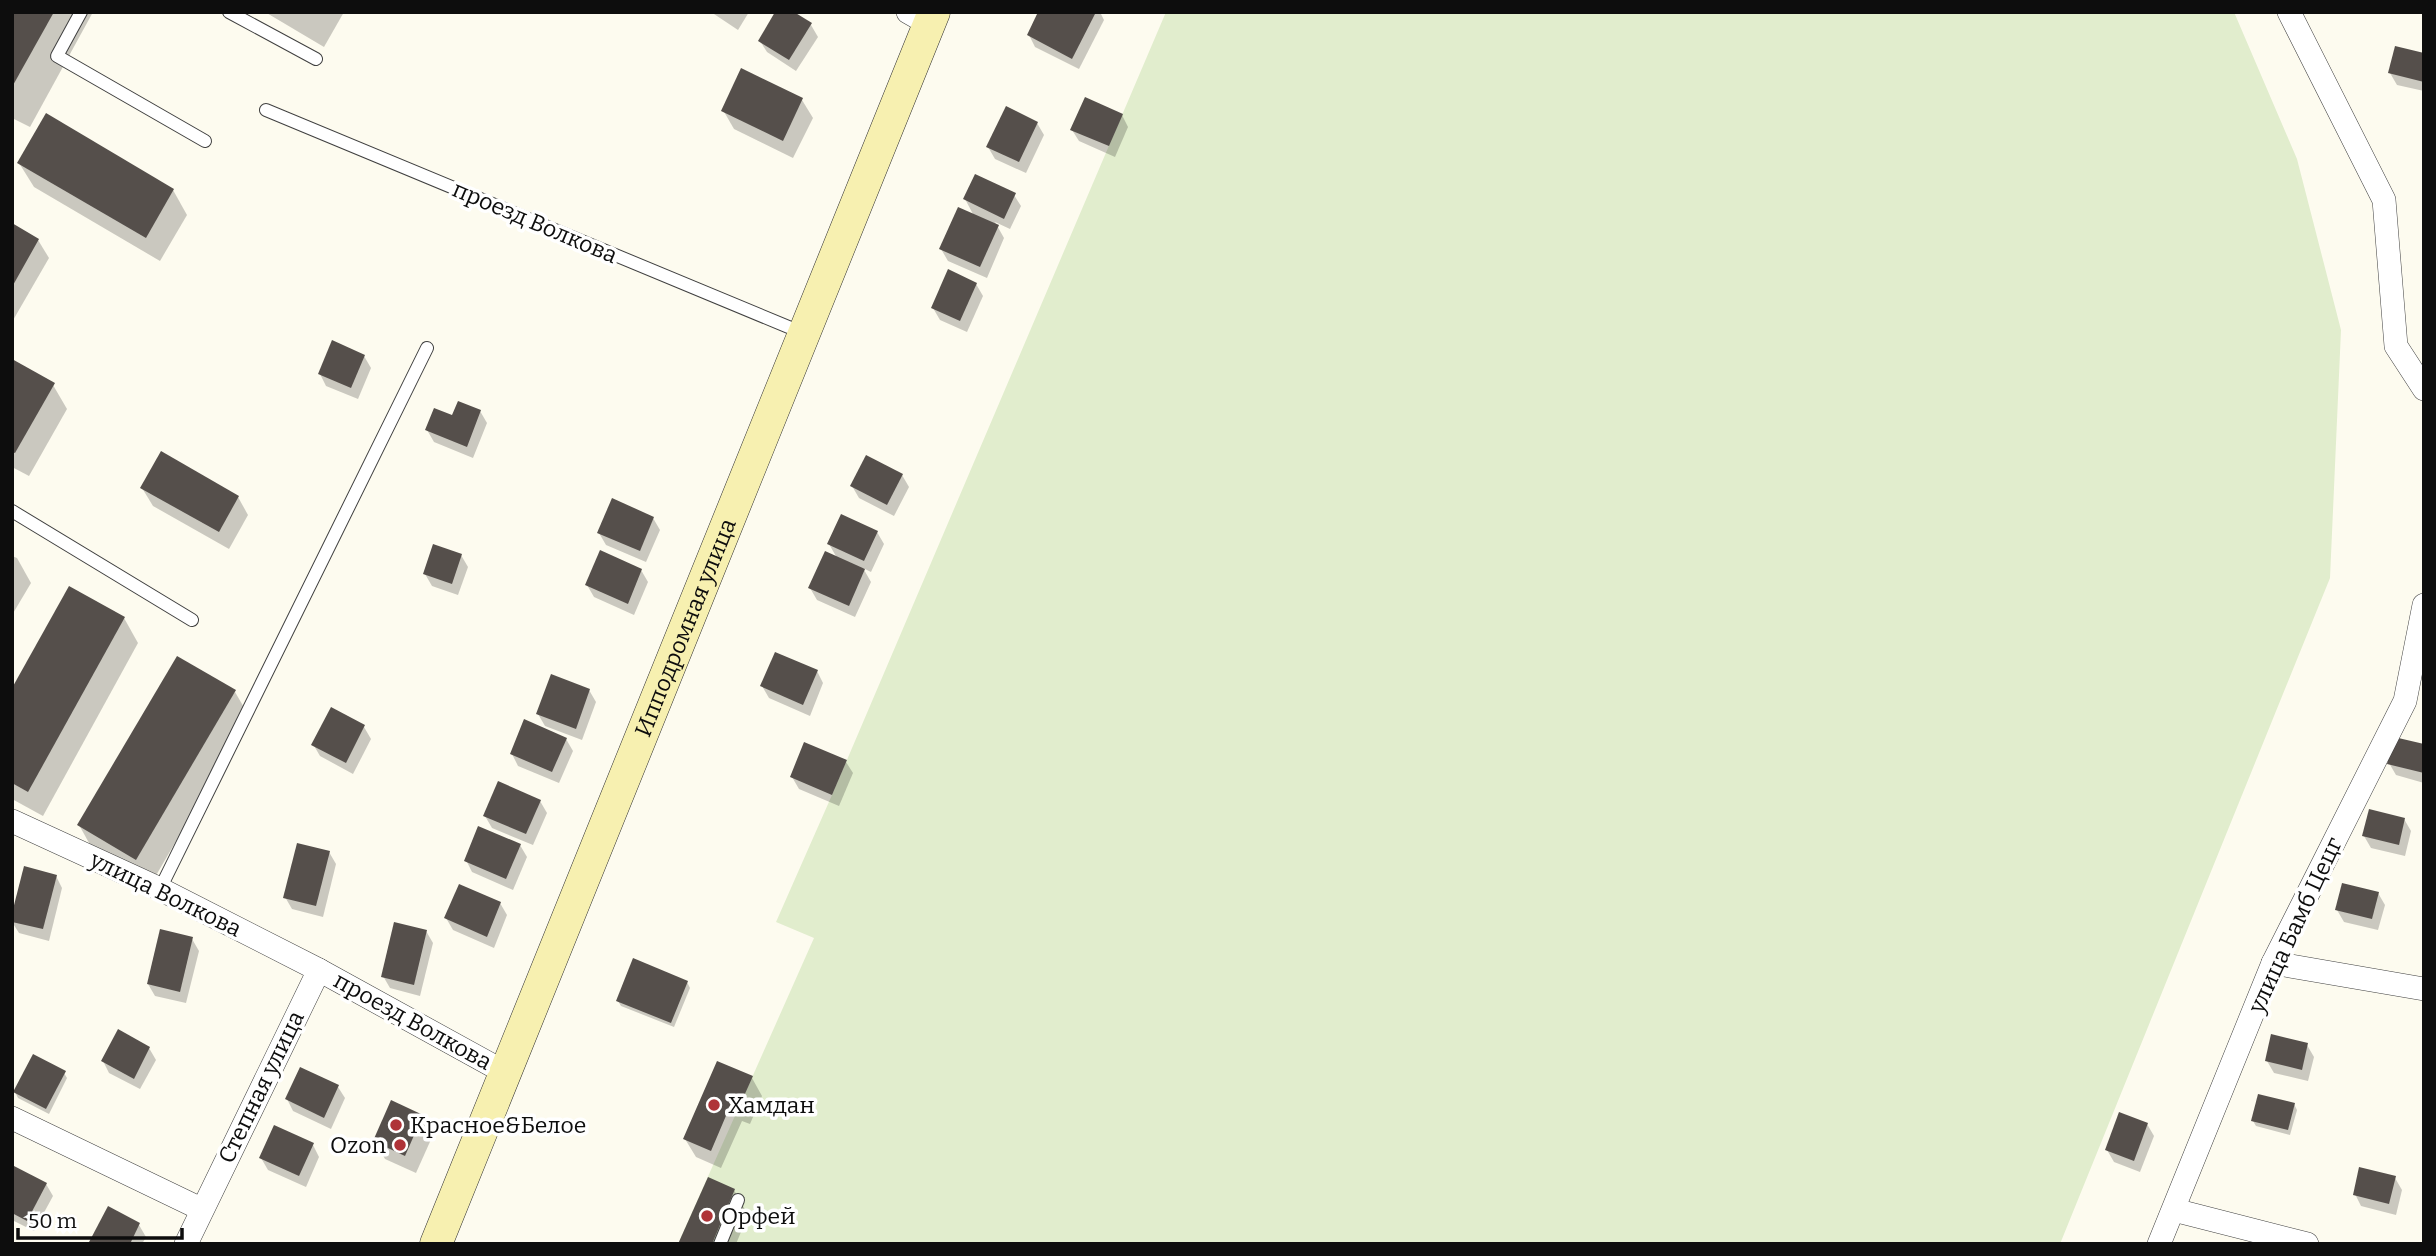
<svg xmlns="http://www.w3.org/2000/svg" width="2436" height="1256" font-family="Bitter,serif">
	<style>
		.pitch { fill: #e1edcd }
		.shadow { fill: #0003 }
		.building { fill: #554f4b }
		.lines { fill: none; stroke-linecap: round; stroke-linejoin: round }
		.service-casing { stroke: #404040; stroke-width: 14 }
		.minor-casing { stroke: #404040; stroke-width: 24 }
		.secondary-casing { stroke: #2f2f2f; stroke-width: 33 }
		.service { stroke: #fff; stroke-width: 12 }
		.minor { stroke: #fff; stroke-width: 23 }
		.secondary { stroke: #f7f0b0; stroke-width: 32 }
		.poi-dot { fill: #af3338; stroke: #fff; stroke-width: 2.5 }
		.labels { text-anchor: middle; stroke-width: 7; stroke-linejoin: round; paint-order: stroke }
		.street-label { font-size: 23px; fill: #0d0d0d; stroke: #fff }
		.poi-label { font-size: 23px; fill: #0d0d0d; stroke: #fff; text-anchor: start }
	</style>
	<rect width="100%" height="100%" fill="#fdfbef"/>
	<polygon class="pitch" points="1166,12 2234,12 2297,159 2341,330 2330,578 2060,1244 678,1244 814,938 776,922 832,795"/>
	<g class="shadow">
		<polygon points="12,12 93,12 30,127 12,118"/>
		<polygon points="265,12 344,12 324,47"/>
		<polygon points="711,12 749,12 738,30"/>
		<polygon points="1040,12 1100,12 1104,20 1079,69 1035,47 1029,35"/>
		<polygon points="811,25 818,37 796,71 767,52 760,41"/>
		<polygon points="2424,55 2424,91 2397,85 2390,73"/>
		<polygon points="802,100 813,118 793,158 734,129 723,110"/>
		<polygon points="1122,115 1128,127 1115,157 1079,141 1072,130"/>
		<polygon points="1037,123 1044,135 1026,173 995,159 988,147"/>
		<polygon points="19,163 173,190 187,215 160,261 34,187"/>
		<polygon points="1014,195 1021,206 1010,229 995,222 1004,238 987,278 948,261 941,249 974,216 965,199"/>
		<polygon points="12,225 38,240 49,258 12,322"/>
		<polygon points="976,284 983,296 967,332 940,320 933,308"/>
		<polygon points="364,356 371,368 358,399 326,386 320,374"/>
		<polygon points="12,361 53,385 67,409 29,476 12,467"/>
		<polygon points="480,411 487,423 473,458 434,442 427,430"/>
		<polygon points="902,475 909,487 894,516 859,498 852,486"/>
		<polygon points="142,488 238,497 248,515 229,549 153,506"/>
		<polygon points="653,518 660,530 646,562 606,545 599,533"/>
		<polygon points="877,532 884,544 871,572 863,568 871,582 855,617 817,600 810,588 837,558 829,544"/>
		<polygon points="461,555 468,567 458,595 432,586 425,574"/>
		<polygon points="12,556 17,558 31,583 12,615"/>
		<polygon points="641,570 648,582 634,615 594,597 587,585"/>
		<polygon points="124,618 138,643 43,816 12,799 12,692"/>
		<polygon points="817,671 823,683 810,716 769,698 762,686"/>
		<polygon points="589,690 596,702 582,740 545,726 538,714"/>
		<polygon points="235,692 249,716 151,884 93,850 79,825"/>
		<polygon points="331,709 364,727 371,739 353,774 320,756 313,744"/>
		<polygon points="566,739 573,751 559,783 518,766 512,754"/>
		<polygon points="2424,746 2424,783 2396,775 2389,763"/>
		<polygon points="846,762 853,773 839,806 799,789 792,777"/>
		<polygon points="540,801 547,813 533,845 492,828 485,816"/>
		<polygon points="2404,819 2411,831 2405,856 2371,848 2364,836"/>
		<polygon points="520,845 527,857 513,890 472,872 466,860"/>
		<polygon points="329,852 336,864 323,917 292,909 285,897"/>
		<polygon points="56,876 62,888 49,941 19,933 12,922"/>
		<polygon points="2378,893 2385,905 2378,930 2344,922 2337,910"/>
		<polygon points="500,903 507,915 494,948 453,930 446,918"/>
		<polygon points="426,931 433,943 420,996 390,988 383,976"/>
		<polygon points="192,939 199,951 186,1003 155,996 148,984"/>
		<polygon points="687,982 690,988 674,1027 621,1006 618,1001"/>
		<polygon points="2307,1045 2314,1057 2308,1081 2274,1073 2267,1061"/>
		<polygon points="149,1048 156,1060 140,1089 109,1073 103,1061"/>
		<polygon points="64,1073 67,1078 49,1114 18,1098 15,1092"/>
		<polygon points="752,1078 762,1096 750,1124 742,1121 721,1168 696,1157 685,1139"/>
		<polygon points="338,1087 345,1098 331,1129 293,1111 287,1099"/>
		<polygon points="2294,1104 2297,1110 2290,1135 2256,1126 2253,1121"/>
		<polygon points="422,1117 433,1135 416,1173 385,1159 375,1141"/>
		<polygon points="2147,1124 2154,1136 2140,1172 2114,1162 2107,1150"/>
		<polygon points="313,1145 319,1157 306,1187 268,1170 261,1158"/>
		<polygon points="12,1173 46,1184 53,1196 34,1231 12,1220"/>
		<polygon points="2395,1178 2402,1190 2396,1215 2361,1206 2355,1194"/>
		<polygon points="734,1190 748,1215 736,1244 680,1244"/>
		<polygon points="139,1225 146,1237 142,1244 90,1244"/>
	</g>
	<g class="building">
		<polygon points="12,12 54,12 12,87"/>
		<polygon points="775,12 794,12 812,23 789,60 758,41"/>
		<polygon points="1038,12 1096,12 1072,59 1027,35"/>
		<polygon points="2395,46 2424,53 2424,82 2388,73"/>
		<polygon points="741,68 803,98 783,141 721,111"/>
		<polygon points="1085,97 1123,114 1109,146 1070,130"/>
		<polygon points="1006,106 1038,122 1019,162 986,147"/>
		<polygon points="46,113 174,189 146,238 17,163"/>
		<polygon points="975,174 1016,193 1004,219 963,199"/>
		<polygon points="958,207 999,225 980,267 939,249"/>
		<polygon points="12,223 39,239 12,287"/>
		<polygon points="948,269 977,283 960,321 931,308"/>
		<polygon points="332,340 365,355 351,388 318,374"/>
		<polygon points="12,359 55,383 15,453 12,452"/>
		<polygon points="458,401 481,410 467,447 425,430 434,408 452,415"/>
		<polygon points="161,451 239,496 219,532 140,488"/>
		<polygon points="866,455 903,474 887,505 850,486"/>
		<polygon points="612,498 654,517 640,551 597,533"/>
		<polygon points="841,514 878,531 864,561 827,544"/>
		<polygon points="433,544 462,554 452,584 423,574"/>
		<polygon points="600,550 642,569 628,604 585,585"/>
		<polygon points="825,551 865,569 849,606 808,588"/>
		<polygon points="69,586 125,617 28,792 12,783 12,688"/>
		<polygon points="775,652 818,670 803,705 760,686"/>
		<polygon points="177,656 236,690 136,860 77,825"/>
		<polygon points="551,674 590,689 576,729 536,714"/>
		<polygon points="331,707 365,725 346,763 311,745"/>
		<polygon points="524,719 567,738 552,772 510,754"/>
		<polygon points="2394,737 2424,744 2424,773 2387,764"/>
		<polygon points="804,742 847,760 832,795 790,777"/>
		<polygon points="498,781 541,800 526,834 483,816"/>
		<polygon points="2369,809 2405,818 2399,845 2362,836"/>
		<polygon points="478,826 521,844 506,879 464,861"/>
		<polygon points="297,843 330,851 316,906 283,898"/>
		<polygon points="24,866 57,875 43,929 12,922 12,913"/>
		<polygon points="2342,883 2379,892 2372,919 2335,910"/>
		<polygon points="459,884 501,902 487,937 444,918"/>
		<polygon points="394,922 427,930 414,985 381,977"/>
		<polygon points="160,929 193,937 180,992 147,984"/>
		<polygon points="633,958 688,981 671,1023 616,1001"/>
		<polygon points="118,1029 150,1047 134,1079 101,1061"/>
		<polygon points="2271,1034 2308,1043 2302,1070 2265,1061"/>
		<polygon points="33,1054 66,1071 46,1109 13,1092"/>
		<polygon points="717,1061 753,1076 739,1107 731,1104 711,1151 683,1139"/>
		<polygon points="300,1067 339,1085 324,1118 285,1099"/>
		<polygon points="2258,1094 2295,1103 2288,1130 2251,1121"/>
		<polygon points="391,1100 423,1115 405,1156 373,1141"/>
		<polygon points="2119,1112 2148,1123 2134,1161 2105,1150"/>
		<polygon points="274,1125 314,1143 299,1176 259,1158"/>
		<polygon points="14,1166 47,1183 27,1221 12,1213 12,1170"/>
		<polygon points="2359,1167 2396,1176 2389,1204 2353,1195"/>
		<polygon points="708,1177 735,1189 712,1244 678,1244"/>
		<polygon points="108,1206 140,1223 130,1244 88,1244"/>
	</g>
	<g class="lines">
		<defs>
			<g id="service">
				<polyline points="81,12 57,56 205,141"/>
				<polyline points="229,12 316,59"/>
				<polyline points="266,110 803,333"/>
				<polyline points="12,511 192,620"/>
				<polyline points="160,889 427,348"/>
				<polyline points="720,1244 738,1200"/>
			</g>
			<g id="minor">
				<polyline points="908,12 929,24"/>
				<polyline points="2289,12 2384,200 2396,346 2424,389"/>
				<polyline points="12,821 160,889 319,970 506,1073"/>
				<polyline points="2273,963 2424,989"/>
				<polyline points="12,1118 201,1209"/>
				<polyline points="2174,1210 2307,1244"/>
				<polyline points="186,1244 319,970"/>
				<polyline points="2159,1244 2273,963 2405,701 2424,605"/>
			</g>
			<g id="secondary">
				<path id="s1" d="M436 1244 934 12"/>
			</g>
		</defs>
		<use href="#service" class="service-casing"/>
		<use href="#minor" class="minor-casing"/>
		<use href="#secondary" class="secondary-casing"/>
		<use href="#service" class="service"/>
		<use href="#minor" class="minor"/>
		<use href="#secondary" class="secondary"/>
	</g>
	<g class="poi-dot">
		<circle cx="714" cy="1105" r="7"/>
		<circle cx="396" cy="1125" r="7"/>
		<circle cx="400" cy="1145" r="7"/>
		<circle cx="707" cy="1216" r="7"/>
	</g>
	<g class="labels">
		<g class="street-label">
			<text transform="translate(535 222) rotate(23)" y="8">проезд Волкова</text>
			<text dy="8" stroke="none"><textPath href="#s1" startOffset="665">Ипподромная улица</textPath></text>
			<text transform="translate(166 894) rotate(26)" y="8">улица Волкова</text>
			<text transform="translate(2295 925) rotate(-65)" y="8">улица Бамб Цецг</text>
			<text transform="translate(413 1021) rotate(29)" y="8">проезд Волкова</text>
			<text transform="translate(261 1087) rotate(-64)" y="8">Степная улица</text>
		</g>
		<g class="poi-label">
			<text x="728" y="1113">Хамдан</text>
			<text x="410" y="1133">Красное&amp;Белое</text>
			<text x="386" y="1153" text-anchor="end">Ozon</text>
			<text x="721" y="1224">Орфей</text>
		</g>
	</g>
	<rect width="2436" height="1256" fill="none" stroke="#0d0d0d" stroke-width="28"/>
	<path d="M18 1228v10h164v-10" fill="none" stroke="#0d0d0d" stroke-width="3.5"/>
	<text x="28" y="1228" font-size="21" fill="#0d0d0d" stroke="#ffffff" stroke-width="5" paint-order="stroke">50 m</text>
</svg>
